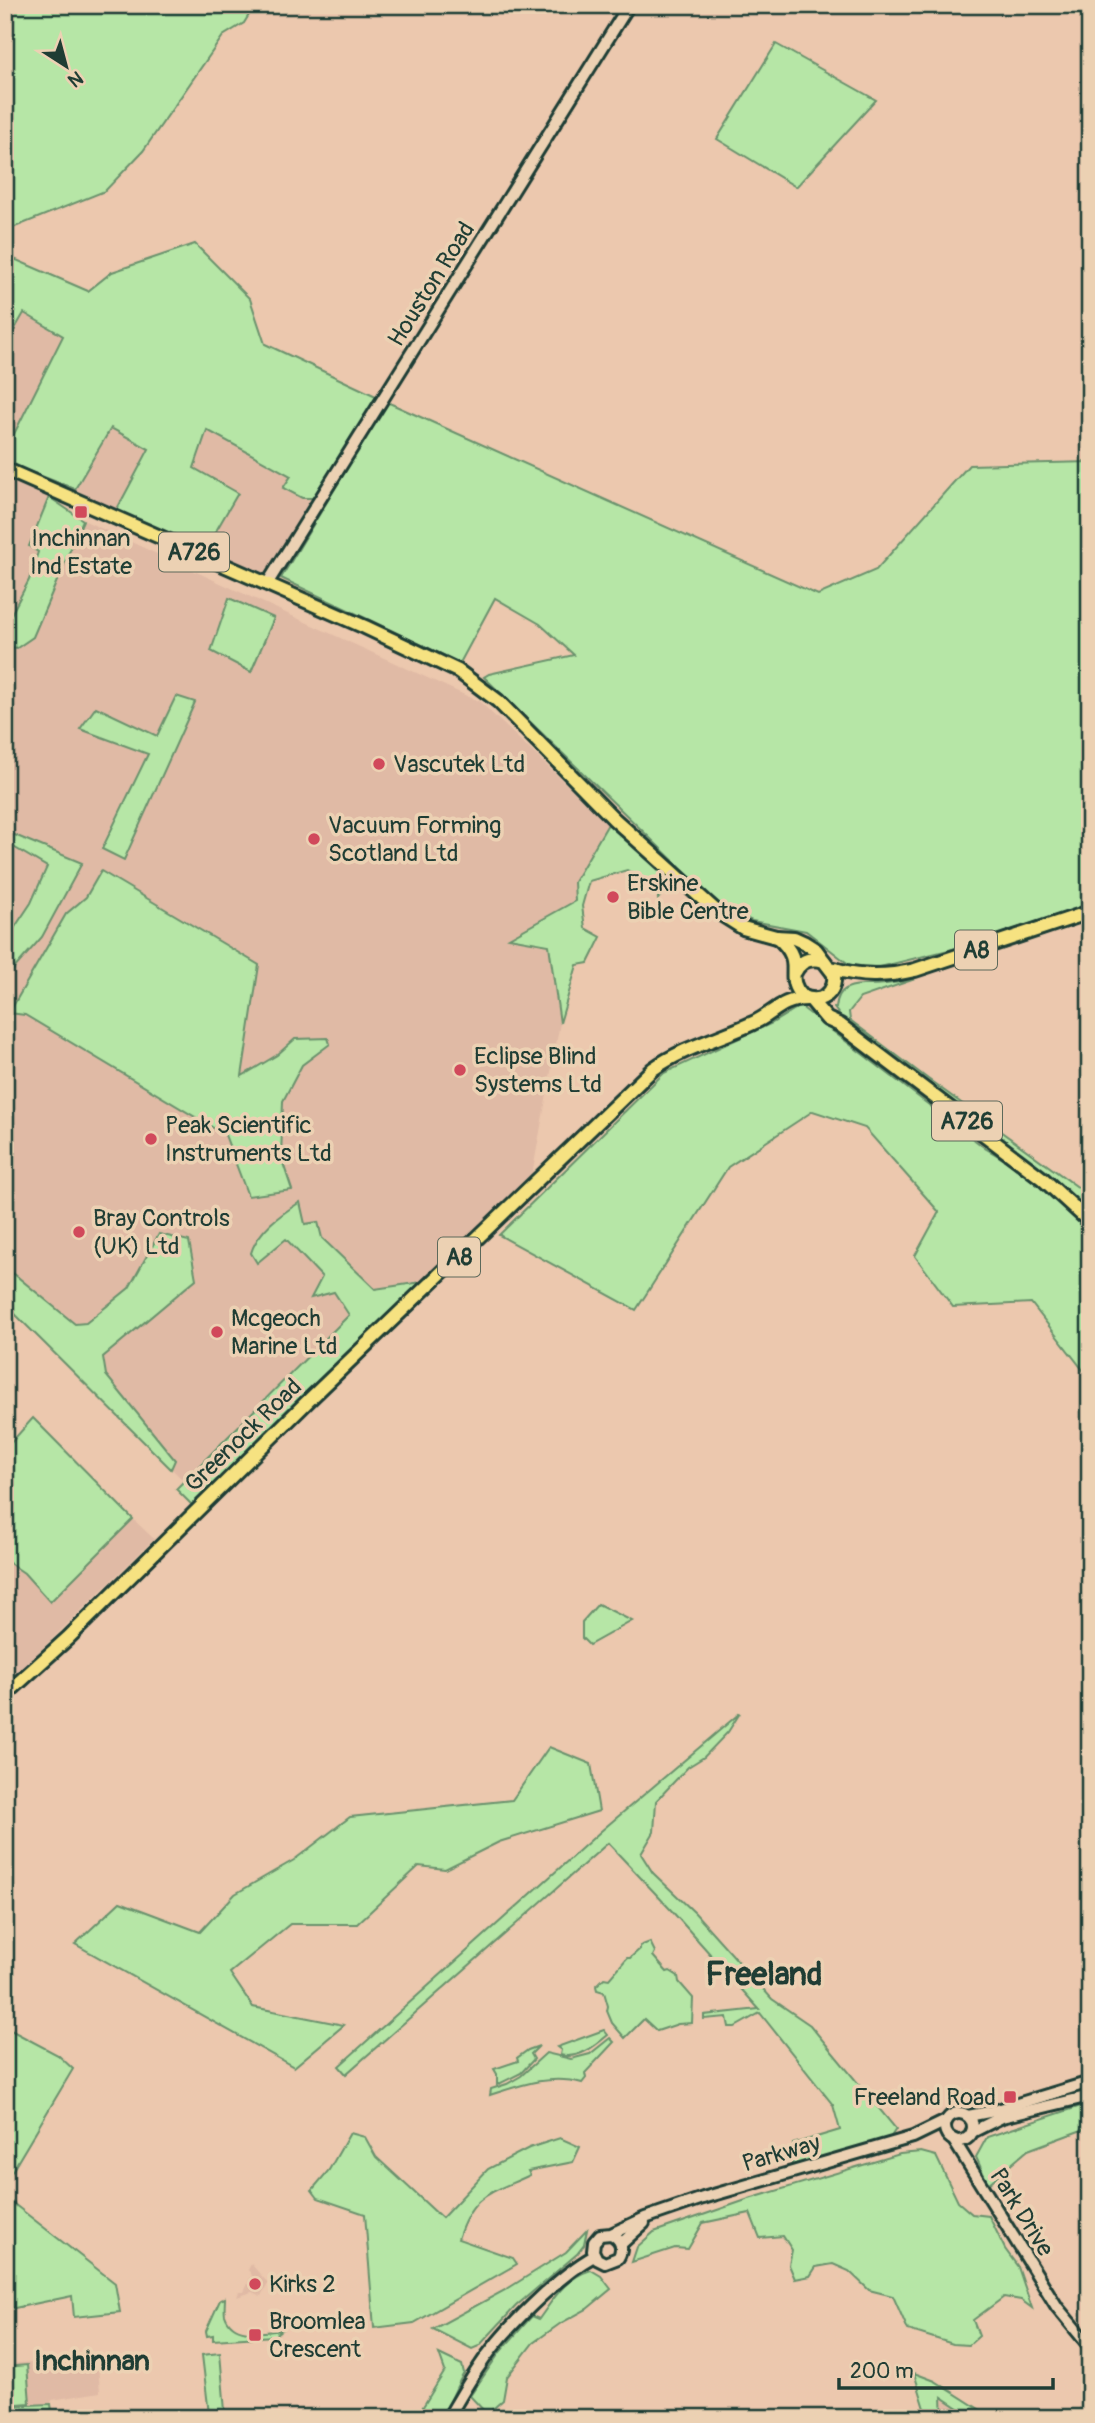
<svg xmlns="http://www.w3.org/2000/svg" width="1095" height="2423" font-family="Pangolin,sans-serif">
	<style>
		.built { fill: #e0baa5 }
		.green { fill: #b6e6a6; stroke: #6a926d; stroke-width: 2 }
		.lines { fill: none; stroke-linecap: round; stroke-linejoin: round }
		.secondary-casing { stroke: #1f3d34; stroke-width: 16 }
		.primary-casing { stroke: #1f3d34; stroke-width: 18 }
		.secondary { stroke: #ecd1b3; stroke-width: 10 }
		.primary { stroke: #f6e281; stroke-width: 12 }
		.poi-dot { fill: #d1495b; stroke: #ecd1b3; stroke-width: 2.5 }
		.labels { text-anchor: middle; stroke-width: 7; stroke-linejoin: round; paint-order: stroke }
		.shield { fill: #ecd1b3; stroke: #5c695a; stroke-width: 2 }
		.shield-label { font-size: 23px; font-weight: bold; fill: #1f3d34 }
		.street-label { font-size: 24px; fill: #1f3d34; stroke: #ecd1b3 }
		.poi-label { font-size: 24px; fill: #1f3d34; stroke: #ecd1b3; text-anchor: start }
		.quarter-label { font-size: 28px; font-weight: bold; fill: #1f3d34; stroke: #ecd1b3 }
		.district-label { font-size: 32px; font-weight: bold; fill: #1f3d34; stroke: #ecd1b3 }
	</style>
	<rect width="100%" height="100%" fill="#ecc8ae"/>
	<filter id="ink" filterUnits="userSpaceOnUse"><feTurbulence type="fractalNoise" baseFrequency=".0143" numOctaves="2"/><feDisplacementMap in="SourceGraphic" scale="14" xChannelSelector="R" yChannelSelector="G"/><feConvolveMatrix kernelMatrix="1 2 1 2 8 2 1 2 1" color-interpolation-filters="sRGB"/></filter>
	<g filter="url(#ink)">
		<g class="built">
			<polygon points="24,313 63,336 5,452 5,346"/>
			<polygon points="110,428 150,449 116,511 75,489"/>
			<polygon points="207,430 291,476 284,488 315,498 267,574 205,550 238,493 194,468"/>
			<polygon points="5,478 49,497 83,520 480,702 608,824 574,882 575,901 510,939 549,944 560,1023 532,1175 422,1282 375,1289 184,1481 5,1304"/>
			<polygon points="133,1519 154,1539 5,1685 5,1560 24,1573 50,1602"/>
			<polygon points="251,2264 268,2283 261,2296 252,2292 237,2297 239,2292 244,2292 252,2275 248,2270"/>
			<polygon points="89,2358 95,2359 98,2364 100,2392 52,2400 51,2404 5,2406 5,2364"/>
			<polygon points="941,2397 974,2418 943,2418"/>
		</g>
		<g class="green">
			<polygon points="5,5 255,5 244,23 223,36 143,151 105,191 5,231"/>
			<polygon points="776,44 876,100 796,187 717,139"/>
			<polygon points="195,244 250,299 265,344 378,397 315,498 302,498 283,488 291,476 207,430 194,468 238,493 205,550 116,511 149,449 111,428 75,489 5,462 5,452 63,336 24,313 5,346 5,255 88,291 112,272"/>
			<polygon points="387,402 818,595 876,570 969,465 1090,462 1090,904 961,947 880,967 851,966 806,931 752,921 720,906 484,677 489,674 574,655 540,624 495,598 460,663 281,578"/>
			<polygon points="49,497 83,520 33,637 17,648 5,646 5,626 29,580 38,552 29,546"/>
			<polygon points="229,598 274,618 251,672 211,651"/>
			<polygon points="176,696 195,702 124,860 102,849 148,754 80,729 96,707 157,736"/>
			<polygon points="608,824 673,881 658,899 657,889 627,870 589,881 582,906 585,928 601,937 588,963 577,965 560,1023 549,945 509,938 575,901 574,882"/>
			<polygon points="5,831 82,863 42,937 5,979 5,942 31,903 47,867 5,842"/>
			<polygon points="101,871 259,965 242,1076 277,1055 295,1039 328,1038 330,1044 302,1065 283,1101 281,1157 292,1190 248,1196 225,1135 25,1015 9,1013 66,914 86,897"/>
			<path d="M915 979 860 998 849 1012 850 1020 928 1079 1090 1196V1216L1028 1159 850 1029 834 1008H836C838 978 865 987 886 984 895 983 905 981 915 979Z"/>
			<path d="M800 1006 985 1148C1023 1169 1057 1200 1090 1230V1379L1031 1303 953 1307 915 1256 939 1212 865 1128 813 1111 728 1167 636 1310 499 1235 664 1073 772 1023Z"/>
			<path d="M300 1202 305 1224 318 1222 322 1238 375 1289 422 1282 192 1505 176 1489 349 1315 334 1292 311 1298 322 1277 286 1239 257 1263 251 1253C258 1230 280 1215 300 1202Z"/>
			<polygon points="159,1234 189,1241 196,1279 103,1357 106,1375 175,1460 171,1469 5,1304 5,1271 14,1274 75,1324 86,1323 129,1288"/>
			<polygon points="33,1418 133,1519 50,1602 24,1573 5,1560 5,1444 8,1446"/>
			<polygon points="598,1604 632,1621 589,1645 582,1638 582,1622"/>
			<polygon points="740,1713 728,1732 704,1757 688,1767 656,1801 654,1832 641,1854 653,1873 695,1913 772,1999 810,2025 896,2129 890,2138 791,2166 795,2154 793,2144 840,2130 833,2105 760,2013 735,2027 729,2027 727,2017 704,2019 704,2015 759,2009 670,1909 608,1843 346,2074 339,2066 601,1831"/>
			<polygon points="549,1747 591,1764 599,1811 499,1842 445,1869 419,1866 357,1924 290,1924 230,1973 253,2007 344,2025 294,2067 75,1944 120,1902 200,1932 235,1894 294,1860 350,1817 512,1800"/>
			<polygon points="650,1942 655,1952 653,1956 667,1972 670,1971 678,1976 679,1982 693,1998 692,2023 678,2024 657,2031 644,2019 625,2038 612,2023 607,2011 608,2006 604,1992 597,1990 596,1986 604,1978 609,1979 627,1958 630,1958 640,1949 640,1946"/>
			<polygon points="5,2027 58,2055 73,2069 5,2183"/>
			<path d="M604 2030 608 2035C595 2046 578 2060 560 2055L561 2050 557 2047Z"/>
			<path d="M610 2038 614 2042 585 2073 586 2078 582 2083C550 2074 521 2085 490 2095L491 2089 507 2084 521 2076 546 2053 571 2059 590 2054Z"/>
			<polygon points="539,2046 531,2054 534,2059 521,2073 497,2085 497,2074 494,2069 518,2061 517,2058 528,2050"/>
			<polygon points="1090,2103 1090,2127 1028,2150 988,2184 976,2157 987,2137"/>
			<path d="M350 2133 365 2137 376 2157 442 2218 488 2169 529 2148 560 2138 580 2147 573 2162 528 2171 530 2175C490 2194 473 2193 458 2239L513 2258 517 2264 414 2323 374 2328 365 2214 318 2198 312 2190 329 2170Z"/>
			<polygon points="921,2152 936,2156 958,2202 972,2214 989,2216 1005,2249 1018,2267 1032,2308 1021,2300 1004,2297 973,2320 979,2336 969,2345 953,2344 908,2330 893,2296 869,2290 849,2271 833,2264 816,2267 810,2276 795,2279 789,2265 792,2250 783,2236 760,2238 750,2213 703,2223 688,2249 675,2248 632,2262 637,2247 654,2232 749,2199 900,2154"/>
			<polygon points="5,2197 115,2283 120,2312 74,2317 72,2296 5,2310"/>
			<polygon points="587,2230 584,2245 577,2254 516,2306 479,2346 472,2349 433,2329 507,2289 566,2252"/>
			<path d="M591 2270 601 2276 611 2289 587 2309 561 2323 533 2343 507 2377 503 2400 487 2414 470 2396 500 2352 532 2316 539 2319C554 2298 565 2278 591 2270Z"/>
			<path d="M225 2298C225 2302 224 2310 225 2315 233 2339 264 2332 282 2330L274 2336 213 2340V2335L207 2336 206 2331 220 2300Z"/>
			<polygon points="220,2353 225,2411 209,2414 202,2355"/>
			<path d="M439 2354 462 2365 464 2373C455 2388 450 2402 443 2418H416L445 2371Z"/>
			<polygon points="27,2365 30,2403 5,2405 5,2367"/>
			<polygon points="914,2373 935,2381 993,2418 974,2418 942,2397 943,2418 928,2418"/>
			<polygon points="51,2404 53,2418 5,2418 5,2406"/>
		</g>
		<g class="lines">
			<defs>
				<g id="secondary">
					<polyline points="267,584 629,5"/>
					<circle cx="959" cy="2127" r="14"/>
					<polyline points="968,2116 994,2111 1090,2082"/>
					<polyline points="972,2132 1002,2117 1090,2096"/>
					<polyline points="953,2139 1057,2307 1090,2347"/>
					<path d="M611 2234C621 2239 624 2248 618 2258L605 2263 597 2259 593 2251 594 2242 600 2235 611 2234 645 2218 703 2198 913 2137 946 2121"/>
					<polyline points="621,2244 644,2223"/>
					<path d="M448 2418C458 2401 468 2383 479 2367 502 2331 558 2276 594 2256"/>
				</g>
				<g id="primary">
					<polyline points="5,469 365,627 458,671 498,701 614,819 716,911 743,928 776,937 794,938 805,943 816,950 824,961"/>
					<path d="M777 937C808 963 782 976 802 996 820 1005 836 994 834 974L824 961C811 957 801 960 795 972"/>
					<path d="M831 968C861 977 885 977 915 970L1090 912"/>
					<polyline points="811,1000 827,1019 840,1025 1043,1179 1090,1222"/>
					<path d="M5 1695 68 1638 311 1398 653 1069C684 1047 719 1039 753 1023 774 1014 780 999 807 999"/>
				</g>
			</defs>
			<use href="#secondary" class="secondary-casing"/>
			<use href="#primary" class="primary-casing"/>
			<use href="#secondary" class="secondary"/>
			<use href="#primary" class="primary"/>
		</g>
	</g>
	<g class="poi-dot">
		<rect x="74" y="505" width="14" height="14" rx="3.5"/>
		<circle cx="379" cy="764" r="7"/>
		<circle cx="314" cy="839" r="7"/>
		<circle cx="613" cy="897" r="7"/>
		<circle cx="460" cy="1070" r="7"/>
		<circle cx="151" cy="1139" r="7"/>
		<circle cx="79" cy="1232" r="7"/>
		<circle cx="217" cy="1332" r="7"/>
		<rect x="1003" y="2090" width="14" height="14" rx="3.5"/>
		<circle cx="255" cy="2284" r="7"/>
		<rect x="248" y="2328" width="14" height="14" rx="3.5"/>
	</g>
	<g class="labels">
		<g class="shield">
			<rect x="159" y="532.5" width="70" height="39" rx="5"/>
			<rect x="955" y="930.5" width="42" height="39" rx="5"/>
			<rect x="932" y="1101.5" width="70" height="39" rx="5"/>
			<rect x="438" y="1237.5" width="42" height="39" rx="5"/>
		</g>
		<g class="shield-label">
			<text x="194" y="560">A726</text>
			<text x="976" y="958">A8</text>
			<text x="967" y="1129">A726</text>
			<text x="459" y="1265">A8</text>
		</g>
		<g class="street-label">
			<text transform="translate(431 284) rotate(-58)" y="8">Houston Road</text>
			<text transform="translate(243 1435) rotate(-44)" y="8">Greenock Road</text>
			<text transform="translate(781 2153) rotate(-16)" y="8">Parkway</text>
			<text transform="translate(1022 2212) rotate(58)" y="8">Park Drive</text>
		</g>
		<g class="poi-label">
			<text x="81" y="546" text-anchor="middle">Inchinnan<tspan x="81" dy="28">Ind Estate</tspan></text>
			<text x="393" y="772">Vascutek Ltd</text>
			<text x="328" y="833">Vacuum Forming<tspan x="328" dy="28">Scotland Ltd</tspan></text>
			<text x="627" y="891">Erskine<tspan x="627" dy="28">Bible Centre</tspan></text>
			<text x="474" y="1064">Eclipse Blind<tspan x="474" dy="28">Systems Ltd</tspan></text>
			<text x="165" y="1133">Peak Scientific<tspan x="165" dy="28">Instruments Ltd</tspan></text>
			<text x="93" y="1226">Bray Controls<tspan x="93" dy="28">(UK) Ltd</tspan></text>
			<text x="231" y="1326">Mcgeoch<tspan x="231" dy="28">Marine Ltd</tspan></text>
			<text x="996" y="2105" text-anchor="end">Freeland Road</text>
			<text x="269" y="2292">Kirks 2</text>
			<text x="269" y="2329">Broomlea<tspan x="269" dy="28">Crescent</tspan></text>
		</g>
		<g class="quarter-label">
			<text x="92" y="2370">Inchinnan</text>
		</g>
		<g class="district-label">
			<text x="764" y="1985">Freeland</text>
		</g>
	</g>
	<rect width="1095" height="2423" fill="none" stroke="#ecd1b3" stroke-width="28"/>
	<rect x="14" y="14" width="1067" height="2395" fill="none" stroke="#1f3d34" stroke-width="2.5" filter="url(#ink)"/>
	<g transform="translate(66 66) rotate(144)" stroke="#ecd1b3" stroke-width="5" paint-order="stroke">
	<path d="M0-5L12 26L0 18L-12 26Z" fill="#1f3d34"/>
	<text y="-10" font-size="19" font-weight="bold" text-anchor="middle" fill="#1f3d34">N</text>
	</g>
	<path d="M839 2378v10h214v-10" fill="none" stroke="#1f3d34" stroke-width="3.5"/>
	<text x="850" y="2378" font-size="21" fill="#1f3d34" stroke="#ecd1b3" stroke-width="5" paint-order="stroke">200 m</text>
</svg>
